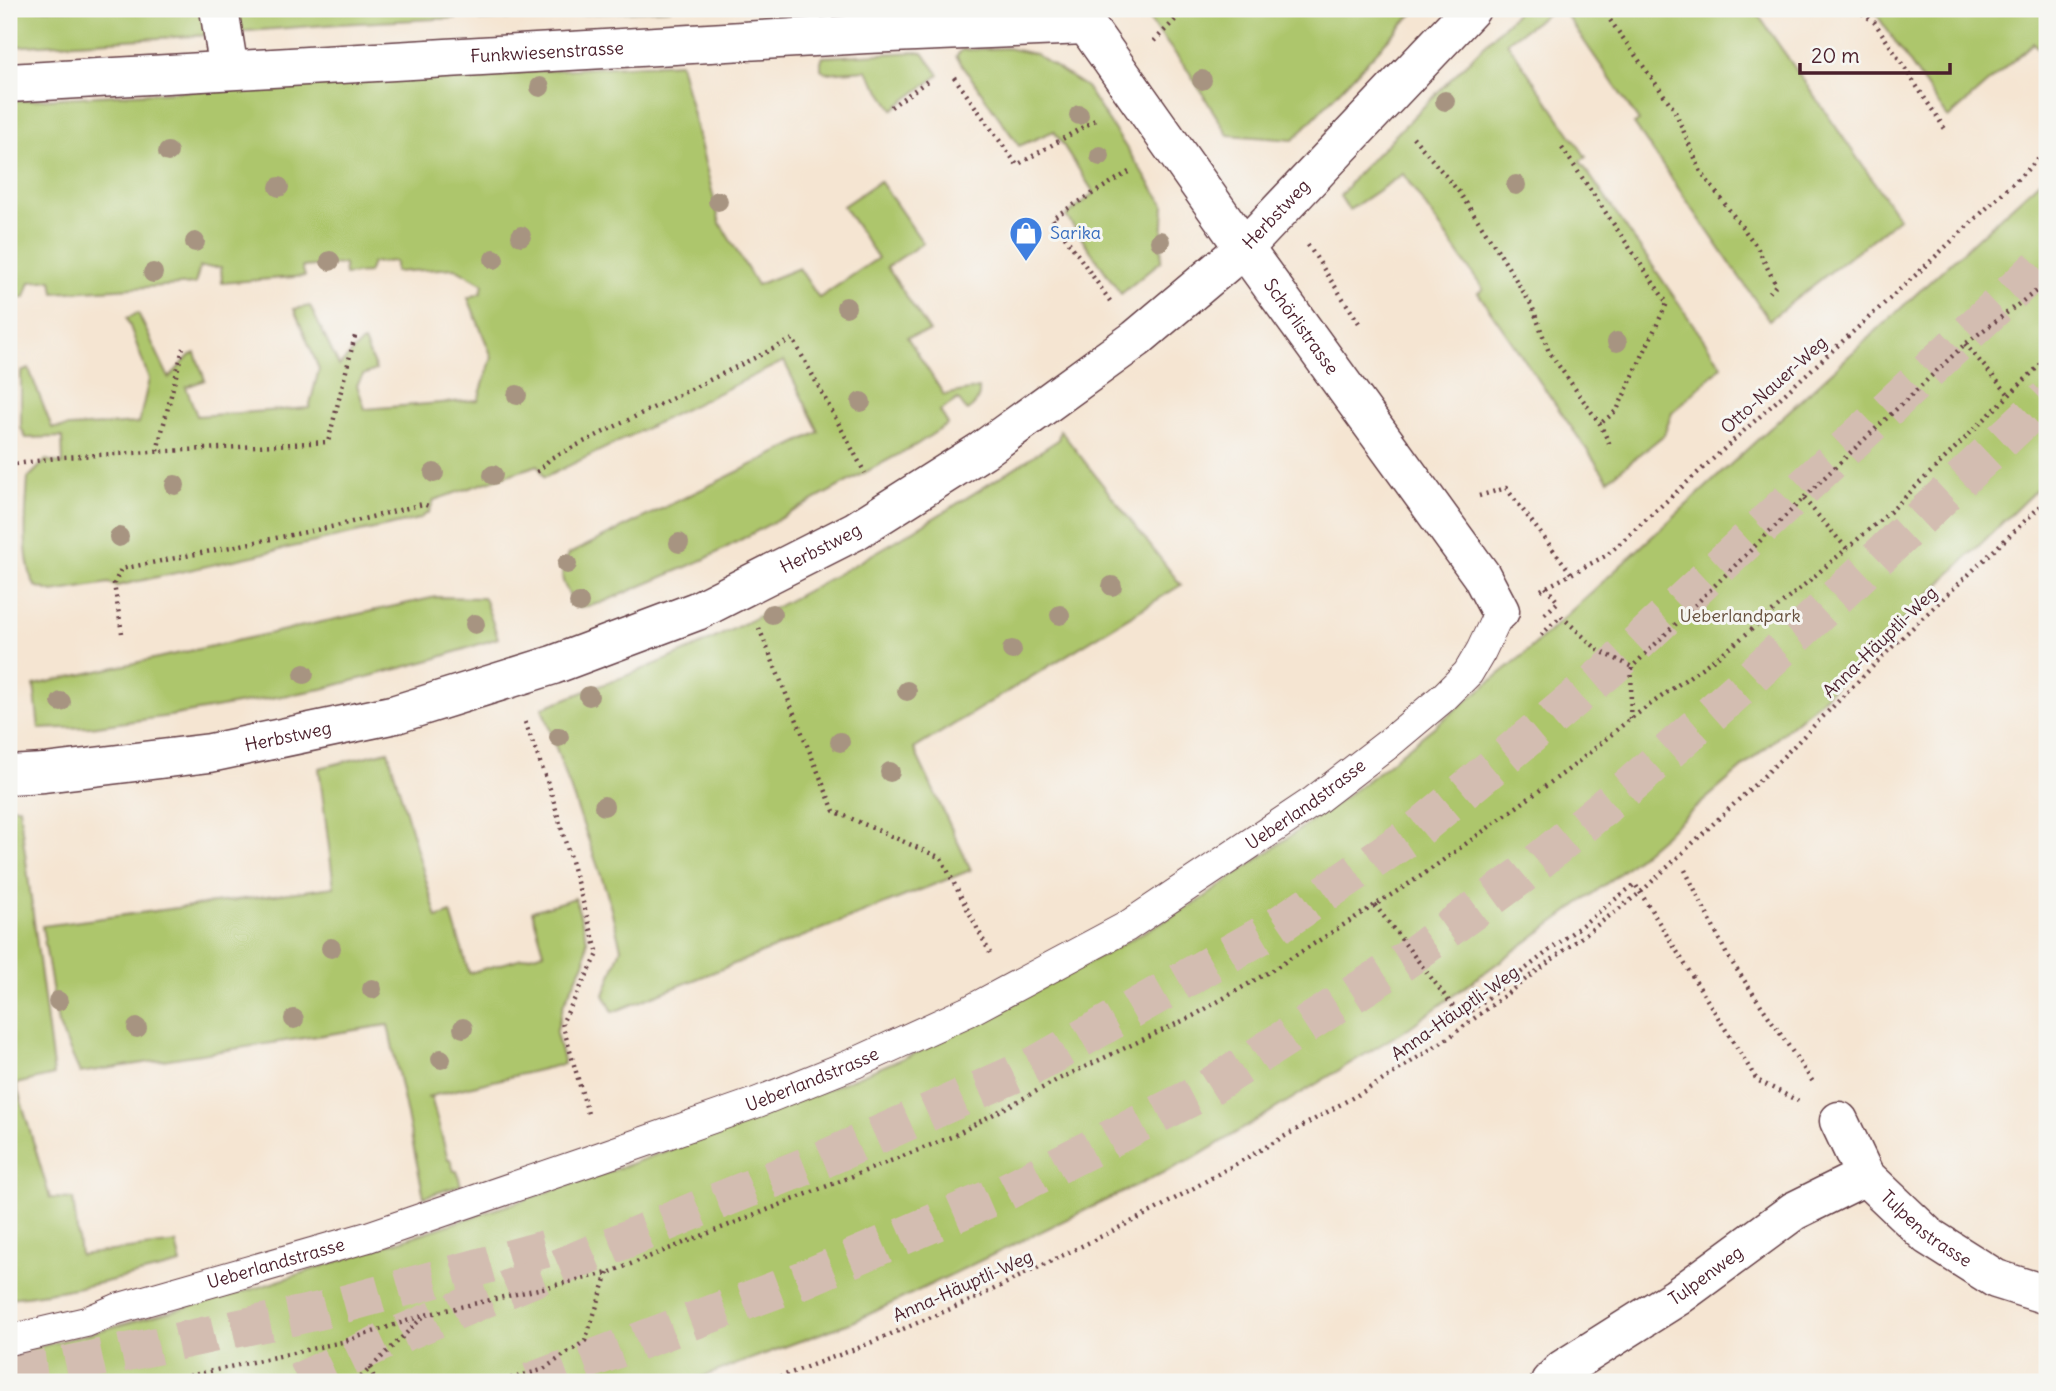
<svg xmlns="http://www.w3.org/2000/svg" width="2056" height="1391" font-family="Delius,sans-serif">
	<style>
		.green { fill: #adc66c; stroke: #7c724c; stroke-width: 2 }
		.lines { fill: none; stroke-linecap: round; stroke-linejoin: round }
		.highway-tunnel { stroke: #d3bdb1; stroke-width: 38; stroke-dasharray: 38 19; stroke-linecap: butt }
		.lane-casing { stroke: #643d44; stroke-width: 32 }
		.street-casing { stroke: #643d44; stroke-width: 41 }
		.path { stroke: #643d44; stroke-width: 4.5; stroke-dasharray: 2 5; stroke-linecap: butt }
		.lane { stroke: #fff; stroke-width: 30 }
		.street { stroke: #fff; stroke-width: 38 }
		.tree { fill: #a79481 }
		.labels { text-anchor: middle; stroke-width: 6; stroke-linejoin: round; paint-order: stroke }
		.street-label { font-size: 18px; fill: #4a1f2b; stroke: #f6f6f2 }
		.shop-label { font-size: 18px; fill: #366cbe; stroke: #f6f6f2; text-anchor: start }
		.park-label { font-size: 18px; fill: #68513e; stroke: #f6f6f2 }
	</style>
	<rect width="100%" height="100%" fill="#f6f6f2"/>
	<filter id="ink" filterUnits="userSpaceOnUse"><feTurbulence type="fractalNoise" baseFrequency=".0143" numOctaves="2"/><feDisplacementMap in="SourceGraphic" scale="14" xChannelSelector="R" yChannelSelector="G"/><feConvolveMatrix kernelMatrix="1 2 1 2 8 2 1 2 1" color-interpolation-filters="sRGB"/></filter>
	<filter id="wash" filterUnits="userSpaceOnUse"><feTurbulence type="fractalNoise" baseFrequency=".00686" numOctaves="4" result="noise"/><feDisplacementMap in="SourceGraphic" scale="28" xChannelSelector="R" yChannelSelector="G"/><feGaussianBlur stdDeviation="1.57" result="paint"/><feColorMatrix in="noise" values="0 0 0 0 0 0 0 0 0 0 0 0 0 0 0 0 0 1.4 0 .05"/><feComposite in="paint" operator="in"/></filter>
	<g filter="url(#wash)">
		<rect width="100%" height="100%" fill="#f5e5d2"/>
		<g class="green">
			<polygon points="9,9 205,9 209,35 9,47"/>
			<polygon points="231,9 456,9 456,18 339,24 235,32"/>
			<polygon points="478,9 671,9 480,20"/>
			<polygon points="1141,9 1417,9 1293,140 1228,135 1189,72"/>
			<polygon points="1520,9 1554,9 1507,42 1586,157 1580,161 1722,366 1672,413 1664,435 1608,480 1478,293 1483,289 1403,174 1349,210 1340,196 1358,173"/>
			<polygon points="1562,9 1754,9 1899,218 1769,320 1634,124 1639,121"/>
			<polygon points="1875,9 2047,9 2047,56 2033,43 1948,118 1879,18"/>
			<polygon points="1007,48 1035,54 1086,87 1164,205 1161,261 1121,294 1066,216 1094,193 1054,131 1019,146 956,56 962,50"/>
			<polygon points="917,52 923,53 939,75 893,109 866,70 826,73 821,69 821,61 823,57"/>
			<path d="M680 63 720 223 757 285 799 268 819 298 878 258 843 206 880 181 923 243 887 267 930 332 907 337 944 395 979 388C980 399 976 405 967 411L958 399 940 411 948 424 916 445 705 559 601 603 578 608C565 588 555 578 569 554L819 432 784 361 544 478 538 465 434 500 429 512 419 519 117 586 109 583 53 592 35 586C21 558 26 509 28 478L46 460 63 464 62 437 26 438 21 428V372L29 369 52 428 139 423 149 379 127 318 138 313 169 378 190 355 195 353 205 380 186 387 197 416 309 408 319 369 294 309 310 306 339 366 361 343 364 342 376 370 363 375 357 385 365 409 478 400 492 357 468 298 481 293 483 284 455 268 395 272V261L372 263 368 273 345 275 344 264 302 267 305 276 222 283 221 267H200L195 284 54 293 52 280 30 282 25 297 9 301V101Z"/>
			<polygon points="2047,174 2047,479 1819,702 1614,878 1410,1027 1196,1157 855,1321 688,1382 9,1382 9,1355 257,1288 614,1170 761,1116 918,1052 1055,981 1198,902 1363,784 1522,656"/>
			<path d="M1060 430 1181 585 914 749 971 870 613 1012 604 995 621 948 606 890 542 708C600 685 662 664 719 636 837 579 948 511 1058 440Z"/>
			<polygon points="436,597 484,598 498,638 431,660 322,689 170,716 90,727 39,729 34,685"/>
			<polygon points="388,751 437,918 451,913 469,973 544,952 532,911 575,898 587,940 585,961 564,1003 556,1033 564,1064 427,1097 431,1097 448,1159 450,1159 454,1171 457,1171 461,1185 424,1197 388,1025 80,1073 58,1024 42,926 334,887 319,768"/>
			<path d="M9 807H19L54 1075 16 1084 50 1198 73 1199 80 1255 176 1243 181 1264C124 1278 67 1292 9 1298Z"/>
		</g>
	</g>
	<g filter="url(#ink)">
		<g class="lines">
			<g class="highway-tunnel">
				<polyline points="9,1373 58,1367 319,1311 563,1244"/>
				<polyline points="298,1382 391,1338 713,1203 824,1159 1037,1064 1274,928 1411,835 1610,669 2047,259"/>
				<polyline points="530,1382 802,1280 1005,1192 1200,1093 1403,962 1521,876 1634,782 1740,688 2047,398"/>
			</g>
			<defs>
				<g id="lane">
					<path id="s1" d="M9 1340 86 1322 117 1309 368 1237 601 1157 758 1102 855 1063 969 1011 1126 927 1314 801 1388 744 1444 697 1468 673 1481 651 1500 611"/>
				</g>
				<g id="street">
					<polyline points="219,9 229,70"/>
					<path id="s2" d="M1075 9 1244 248 1481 575 1500 611"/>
					<path id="s3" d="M9 83 866 34 1086 25"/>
					<path id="s4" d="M9 775 44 773 210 753 396 714 553 665 697 611 855 531 983 450 1136 339 1244 248 1471 9"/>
					<path id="s5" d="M1839 1121 1865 1176 1928 1236 1996 1279 2047 1295"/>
					<path id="s6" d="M1550 1382 1563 1369 1677 1297 1794 1211 1865 1176"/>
				</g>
			</defs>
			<use href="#lane" class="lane-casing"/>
			<use href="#street" class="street-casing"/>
			<g class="path">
				<polyline points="1602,9 1674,109 1701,172 1757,247 1776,285 1769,293"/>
				<polyline points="1857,9 1875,23 1945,129"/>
				<polyline points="1154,41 1186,9"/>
				<polyline points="954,77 1017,165 1097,119"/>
				<polyline points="891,107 930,79"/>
				<polyline points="1413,137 1459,192 1497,249 1532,306 1549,352 1600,424 1610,445"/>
				<polyline points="1562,148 1667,303 1617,410 1600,424"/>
				<polyline points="1308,245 1359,323"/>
				<polyline points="1110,301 1052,218 1132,170"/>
				<polyline points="1965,344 2010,396"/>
				<polyline points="157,451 183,348"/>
				<polyline points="9,465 63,457 328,442 355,336"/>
				<polyline points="537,472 551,458 793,339 865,473"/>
				<polyline points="1479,496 1506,488 1571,573"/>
				<polyline points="1804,499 1848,550"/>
				<polyline points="1541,590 1607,555 1919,272 2047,151"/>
				<polyline points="1545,614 1558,602 1546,587"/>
				<polyline points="759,628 834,811 941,858 990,953"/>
				<polyline points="122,633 114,584 121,569 336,526 423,504 431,507"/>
				<polyline points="1541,635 1561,616 1598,650 1632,667"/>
				<polyline points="1630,719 1632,667 1830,472 1965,344 2047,283"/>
				<polyline points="525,722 550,789 598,954 562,1023 589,1117"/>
				<polyline points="1685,870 1727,955 1815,1085"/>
				<polyline points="1375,905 1462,1018 1635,884 1757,1080 1798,1101"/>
				<polyline points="370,1368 376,1382"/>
				<polyline points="162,1382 342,1342 425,1315 608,1273 951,1137 1059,1079 1193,1016 1274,969 1424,874 1572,767 1630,719 1731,647 1891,511 2047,358"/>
				<polyline points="356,1382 423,1317"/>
				<polyline points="497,1382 542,1370 585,1341 608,1273"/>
				<polyline points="766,1382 858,1348 974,1299 1155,1210 1380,1082 1451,1036 1641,892 1768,772 1890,649 2047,500"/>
			</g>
			<use href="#lane" class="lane"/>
			<use href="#street" class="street"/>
		</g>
		<g class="tree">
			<circle cx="1202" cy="80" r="10"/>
			<circle cx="540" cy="87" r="10"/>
			<circle cx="1445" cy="101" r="10"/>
			<circle cx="1079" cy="115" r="10"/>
			<circle cx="168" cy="152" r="10"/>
			<circle cx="1100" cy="156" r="10"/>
			<circle cx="1516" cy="185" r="10"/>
			<circle cx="279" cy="187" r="10"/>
			<circle cx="718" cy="201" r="10"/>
			<circle cx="521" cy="236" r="10"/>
			<circle cx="1160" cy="241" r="10"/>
			<circle cx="195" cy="242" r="10"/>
			<circle cx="494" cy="259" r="10"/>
			<circle cx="330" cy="261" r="10"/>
			<circle cx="153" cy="273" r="10"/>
			<circle cx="846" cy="307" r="10"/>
			<circle cx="1617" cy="342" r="10"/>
			<circle cx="517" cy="395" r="10"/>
			<circle cx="861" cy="402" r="10"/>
			<circle cx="434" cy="473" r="10"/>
			<circle cx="493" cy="475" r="10"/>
			<circle cx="175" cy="485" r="10"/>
			<circle cx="119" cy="537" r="10"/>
			<circle cx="679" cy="543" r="10"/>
			<circle cx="567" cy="564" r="10"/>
			<circle cx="1112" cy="586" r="10"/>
			<circle cx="579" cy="603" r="10"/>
			<circle cx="772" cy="614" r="10"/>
			<circle cx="1060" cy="615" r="10"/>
			<circle cx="475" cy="624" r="10"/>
			<circle cx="1012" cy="650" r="10"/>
			<circle cx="304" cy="674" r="10"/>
			<circle cx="907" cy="691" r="10"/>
			<circle cx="589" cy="696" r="10"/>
			<circle cx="61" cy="702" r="10"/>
			<circle cx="559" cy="737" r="10"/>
			<circle cx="840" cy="742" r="10"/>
			<circle cx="890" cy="772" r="10"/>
			<circle cx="604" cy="806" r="10"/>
			<circle cx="331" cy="948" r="10"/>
			<circle cx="372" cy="989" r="10"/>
			<circle cx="58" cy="1001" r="10"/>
			<circle cx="294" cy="1019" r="10"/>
			<circle cx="137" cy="1028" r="10"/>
			<circle cx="463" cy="1028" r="10"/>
			<circle cx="441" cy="1059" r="10"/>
		</g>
	</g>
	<defs>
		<symbol id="shop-pin" viewBox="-11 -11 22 30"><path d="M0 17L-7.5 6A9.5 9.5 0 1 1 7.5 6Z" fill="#3f7fe0" stroke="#f6f6f2"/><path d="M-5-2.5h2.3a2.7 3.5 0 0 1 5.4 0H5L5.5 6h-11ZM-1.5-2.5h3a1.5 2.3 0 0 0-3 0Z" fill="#fff"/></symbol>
	</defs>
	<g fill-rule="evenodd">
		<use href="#shop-pin" x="1007" y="214" width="38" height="52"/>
	</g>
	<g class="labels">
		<g class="street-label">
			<text dy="6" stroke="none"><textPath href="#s3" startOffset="539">Funkwiesenstrasse</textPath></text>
			<text dy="6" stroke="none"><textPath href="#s4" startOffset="1416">Herbstweg</textPath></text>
			<text dy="6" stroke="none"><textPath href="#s2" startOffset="390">Schörlistrasse</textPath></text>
			<text transform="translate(1774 385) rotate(-42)" y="6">Otto-Nauer-Weg</text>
			<text dy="6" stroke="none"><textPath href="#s4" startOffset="849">Herbstweg</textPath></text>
			<text transform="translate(1880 642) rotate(-44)" y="6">Anna-Häuptli-Weg</text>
			<text dy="6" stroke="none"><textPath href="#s4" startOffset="282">Herbstweg</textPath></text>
			<text dy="6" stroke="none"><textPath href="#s1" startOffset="1412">Ueberlandstrasse</textPath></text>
			<text transform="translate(1455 1013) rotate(-35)" y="6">Anna-Häuptli-Weg</text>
			<text dy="6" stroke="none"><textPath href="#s1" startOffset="845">Ueberlandstrasse</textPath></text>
			<text dy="6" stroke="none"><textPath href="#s5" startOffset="142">Tulpenstrasse</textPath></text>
			<text dy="6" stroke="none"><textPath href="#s1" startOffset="278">Ueberlandstrasse</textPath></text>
			<text dy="6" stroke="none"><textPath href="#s6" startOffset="189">Tulpenweg</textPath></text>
			<text transform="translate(963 1286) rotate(-24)" y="6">Anna-Häuptli-Weg</text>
		</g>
		<g class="shop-label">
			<text x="1050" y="239">Sarika</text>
		</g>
		<g class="park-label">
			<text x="1740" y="622">Ueberlandpark</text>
		</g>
	</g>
	<rect width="2056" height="1391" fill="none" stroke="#f6f6f2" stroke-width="35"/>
	<path d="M1800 63v10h150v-10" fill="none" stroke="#4a1f2b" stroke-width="3.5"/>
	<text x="1811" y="63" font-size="21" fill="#4a1f2b" stroke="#f6f6f2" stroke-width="5" paint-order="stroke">20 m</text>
</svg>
